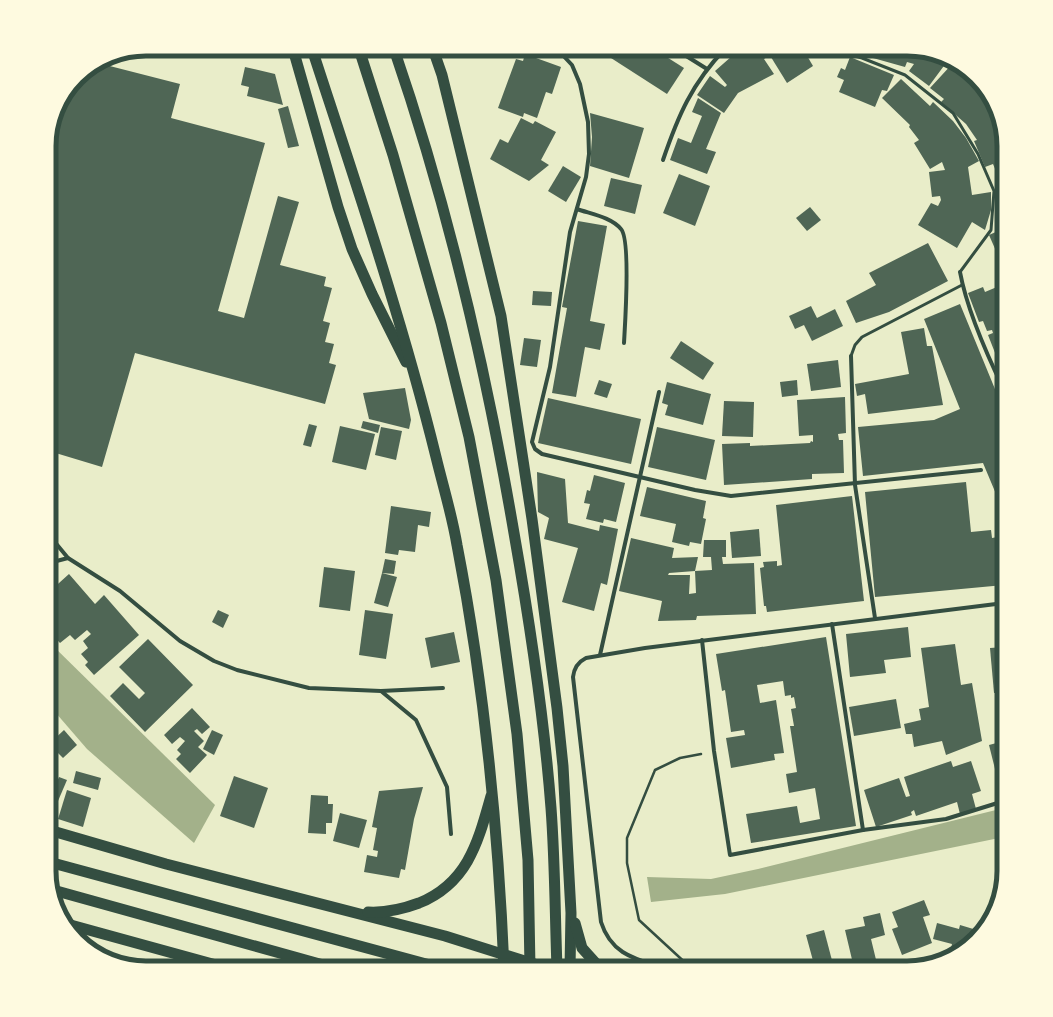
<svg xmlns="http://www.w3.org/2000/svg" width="1053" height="1017" font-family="Ubuntu,sans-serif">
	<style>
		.water { fill: #a3b18a }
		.building { fill: #4f6655 }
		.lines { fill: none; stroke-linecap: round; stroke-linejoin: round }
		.path { stroke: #344e41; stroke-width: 2.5 }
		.service { stroke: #344e41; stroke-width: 3 }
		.minor { stroke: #344e41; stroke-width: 4 }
		.trunk { stroke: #344e41; stroke-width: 11 }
		.rim { fill: none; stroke: #344e41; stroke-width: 5 }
	</style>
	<rect width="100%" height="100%" fill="#e9edc9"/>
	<g class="water">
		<polygon points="49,642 215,805 194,843 87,749 49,705"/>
		<polygon points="1004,808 1004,837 725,894 651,902 647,877 711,879 758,869"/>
	</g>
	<g class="building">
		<polygon points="597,49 654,49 684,68 667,94"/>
		<polygon points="740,49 760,49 767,57 764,59 774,74 738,93 724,113 697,95 710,76 725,87 727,85 715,71"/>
		<polygon points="766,49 803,49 813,66 787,83"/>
		<polygon points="849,49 913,49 949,59 929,86 909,71 914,64 907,62 905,67 848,51"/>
		<polygon points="525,54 561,67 552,94 546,92 537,118 524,113 523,117 498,108 516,59 523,61"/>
		<polygon points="850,57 894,75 887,91 882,90 875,107 839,92 844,80 837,77 841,68 845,70"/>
		<polygon points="98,63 180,84 171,118 265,143 218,311 244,318 278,196 299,202 280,265 326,277 324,286 332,288 323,321 330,323 325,342 334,344 329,363 336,365 325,404 135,353 102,467 49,451 49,140 59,104 82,73"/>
		<polygon points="953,63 988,95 997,109 1004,146 1004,173 998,176 993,164 985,167 974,141 977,140 966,124 941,102 944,99 930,88"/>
		<polygon points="245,67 275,74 283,105 247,96 249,87 241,85"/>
		<polygon points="901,79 930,106 933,102 953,121 966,138 979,161 968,167 972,195 991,192 991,210 985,230 972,222 957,248 918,225 931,203 938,206 941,200 940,196 932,197 929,172 945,170 942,162 930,169 914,143 919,140 909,127 910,125 882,98"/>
		<polygon points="698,98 721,113 706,149 716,152 707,174 670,160 678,138 691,143 702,116 692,112"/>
		<polygon points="288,106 299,146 288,148 278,109"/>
		<polygon points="590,113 644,128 629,178 590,166 592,137"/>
		<polygon points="521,118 533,124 535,121 556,132 541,160 549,165 529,181 490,159 500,139 508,143"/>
		<polygon points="563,166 581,177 566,202 548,191"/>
		<polygon points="679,174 710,186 695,226 663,213"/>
		<polygon points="611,178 642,185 635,214 604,206"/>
		<polygon points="810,207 821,220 807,231 796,218"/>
		<polygon points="578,221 607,226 590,321 605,324 600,350 585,347 576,397 552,393 567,308 562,307"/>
		<polygon points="1004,221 1004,247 996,251 989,235 998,231 996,225"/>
		<polygon points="928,243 948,281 889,312 856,323 846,301 876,285 869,273"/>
		<polygon points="1004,284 1004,361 999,363 988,335 993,333 992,330 987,331 983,321 979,322 968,293 983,287 985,292"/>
		<polygon points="533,291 552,292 551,306 532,305"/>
		<polygon points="960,304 1004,411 1004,513 983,463 863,476 858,427 934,420 960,409 924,319"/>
		<polygon points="811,306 817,318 835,309 843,326 812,341 804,325 795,329 789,316"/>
		<polygon points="924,328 927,346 932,346 943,405 868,414 865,394 857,396 855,384 909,374 901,332"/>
		<polygon points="524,338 541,340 537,367 520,365"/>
		<polygon points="681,341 714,363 703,380 670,358"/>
		<polygon points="838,360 841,387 811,391 807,364"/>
		<polygon points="599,380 612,384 607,398 594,394"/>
		<polygon points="797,380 798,395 782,397 780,382"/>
		<polygon points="667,382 711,394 703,425 665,415 668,405 662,403"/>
		<polygon points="405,388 411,420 409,429 369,419 363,393"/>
		<polygon points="845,397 846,433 838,434 839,440 843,440 844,473 812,474 812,479 724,485 722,444 750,443 750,446 810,443 811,441 813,442 813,435 799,436 797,400"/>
		<polygon points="548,398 641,419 631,464 538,443"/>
		<polygon points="724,401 754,402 753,437 722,436"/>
		<polygon points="363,421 380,425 378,433 361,428"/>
		<polygon points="309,424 317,426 311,447 303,445"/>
		<polygon points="340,426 375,434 366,470 332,462"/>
		<polygon points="381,427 402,431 396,460 375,455"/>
		<polygon points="657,427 715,440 706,480 648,467"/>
		<polygon points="537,472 565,479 568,523 599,531 600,525 618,529 607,585 601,583 594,611 562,602 578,548 544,539 549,518 538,512"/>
		<polygon points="594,475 625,483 616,522 604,519 603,523 586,519 590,504 584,503 587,490 590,491"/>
		<polygon points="966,482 971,532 991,530 992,538 1003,536 1004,585 875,597 865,492"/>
		<polygon points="647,487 706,501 703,518 706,519 701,544 690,542 689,546 672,542 676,524 640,516"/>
		<polygon points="852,496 864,601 767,612 766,606 764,606 760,568 764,567 763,562 777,561 777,566 782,565 776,505"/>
		<polygon points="391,506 431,512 429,527 418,525 415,552 399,550 398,555 385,553"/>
		<polygon points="759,529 761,556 732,558 730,532"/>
		<polygon points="631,538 674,548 672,558 698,557 695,571 669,573 668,575 690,575 689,594 696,593 695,571 712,570 711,557 703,557 704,540 726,540 726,557 722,557 723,564 754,563 756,614 697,616 696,620 658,621 662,601 619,591"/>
		<polygon points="385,559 396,561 394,574 382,573"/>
		<polygon points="324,567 355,571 350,611 319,607"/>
		<polygon points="382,573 397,577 388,607 374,603"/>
		<polygon points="69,574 95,604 104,595 139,635 94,675 85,665 88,662 81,654 88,648 83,641 91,634 87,630 75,640 70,635 60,643 49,631 49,592"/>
		<polygon points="218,610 229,615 223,628 212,622"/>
		<polygon points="365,610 393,614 386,659 359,655"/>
		<polygon points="908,627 911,657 884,660 886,673 850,677 846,634"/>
		<polygon points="454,632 460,662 431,668 425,638"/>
		<polygon points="826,637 856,826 751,843 746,814 797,806 800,823 820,819 815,788 789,793 786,774 797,772 790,726 794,726 791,709 796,708 794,697 791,698 791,695 785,696 783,681 757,685 760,703 776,700 784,753 774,754 775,760 731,768 726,738 745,735 744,730 731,732 725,690 722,691 716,654"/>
		<polygon points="148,639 193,685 145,732 110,696 123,683 139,699 145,693 119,667"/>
		<polygon points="955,644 961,685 972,683 982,741 946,755 942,741 914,747 912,734 906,734 904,724 921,720 919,709 929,707 921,648"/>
		<polygon points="1004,647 1004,692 994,693 990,648"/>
		<polygon points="896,699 901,728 854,736 849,707"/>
		<polygon points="192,708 210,727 202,734 197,729 194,731 204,741 198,747 207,755 190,773 176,759 181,754 177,750 185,741 180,737 172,744 164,735"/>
		<polygon points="64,730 77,745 63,758 49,744"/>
		<polygon points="212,730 223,735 214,755 203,749"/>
		<polygon points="1004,741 1004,784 999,785 989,745"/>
		<polygon points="951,761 953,767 971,761 981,791 972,794 976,809 960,814 957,802 916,816 914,810 911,812 912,815 876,827 864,790 899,778 906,797 910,796 904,777"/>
		<polygon points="76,771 101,778 98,790 73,783"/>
		<polygon points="234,776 268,788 254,828 220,816"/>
		<polygon points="59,777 67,780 58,801 50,797"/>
		<polygon points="423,787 414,819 405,870 401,869 399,878 364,872 367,855 377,857 378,851 373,850 377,828 372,827 379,791"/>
		<polygon points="67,790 91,798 83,827 58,819"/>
		<polygon points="311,795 328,796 328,804 333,804 332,823 326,823 326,834 308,833"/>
		<polygon points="340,813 367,820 359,848 333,841"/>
		<polygon points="924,900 930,915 923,917 932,943 902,955 892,929 898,927 892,912"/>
		<polygon points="880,913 885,935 871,939 878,968 854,968 845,930 865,926 863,917"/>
		<polygon points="937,923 959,929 960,925 980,931 971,944 949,957 952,944 933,939"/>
		<polygon points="824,930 834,968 815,968 806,935"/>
		<polygon points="92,948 134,959 133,965 109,960"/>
	</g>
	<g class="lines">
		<polyline class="path" points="691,968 639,920 627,863 627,838 655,770 680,758 701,754"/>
		<g class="service">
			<polyline points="830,49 862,58 905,75 953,113 978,154 994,191 991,230 960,272"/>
			<polyline points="851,356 855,345 862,337 962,285"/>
		</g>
		<g class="minor">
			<polyline points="557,49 572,65 580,84 588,122 589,154 586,177 570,232 550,367 532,442 535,449 542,454 695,490 731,496 981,470"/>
			<polyline points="675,49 707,69"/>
			<path d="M663 160C678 116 692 83 725 49"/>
			<path d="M577 209C591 214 611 217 621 229 631 240 625 324 624 343"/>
			<path d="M960 272C967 310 987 355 1004 390"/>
			<polyline points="851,356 855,485 875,618"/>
			<polyline points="49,535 68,558 120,591 180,641 214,661 237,670 309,688 381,691 443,688"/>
			<polyline points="49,563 68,558"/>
			<polyline points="832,624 863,830"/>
			<polyline points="702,640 714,751 730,855 863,830 946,819 1004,801"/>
			<polyline points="600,655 659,392"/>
			<polyline points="381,691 416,720 447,787 451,834"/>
			<path d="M663 968C635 959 611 954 601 922L573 677C574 668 578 662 586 658L645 648 1004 603"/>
		</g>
		<g class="trunk">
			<polyline points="293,49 338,207 352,249 372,294 406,362"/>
			<path d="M312 49C356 184 402 319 436 457 443 486 452 515 457 545 484 684 498 826 504 968"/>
			<polyline points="359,49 393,155 441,323 469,437 496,580 517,734 528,860 530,968"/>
			<path d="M394 49C448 206 486 369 514 533 530 624 544 716 551 808 555 861 555 915 557 968"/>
			<polyline points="433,49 442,75 501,316 532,519 557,708 563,766 571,913 570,968"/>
			<polyline points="49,830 166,864 445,936 547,968"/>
			<polyline points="49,862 441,968"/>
			<polyline points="53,890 334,968"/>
			<path d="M368 912C386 913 403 909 419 903 468 883 478 842 491 796"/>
			<polyline points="575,923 582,948 600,968"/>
			<polyline points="67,924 227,968"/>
		</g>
	</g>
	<path d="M0 0H1053V1017H0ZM146 56H907A90 90 0 0 1 997 146V871A90 90 0 0 1 907 961H146A90 90 0 0 1 56 871V146A90 90 0 0 1 146 56Z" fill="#fefae0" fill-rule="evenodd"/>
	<path class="rim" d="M146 56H907A90 90 0 0 1 997 146V871A90 90 0 0 1 907 961H146A90 90 0 0 1 56 871V146A90 90 0 0 1 146 56Z"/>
</svg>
